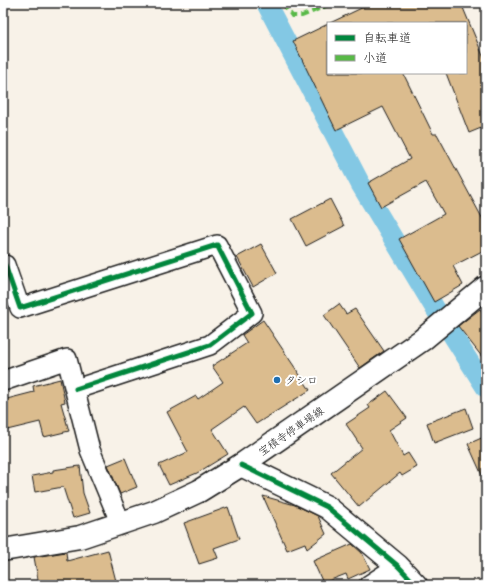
<svg xmlns="http://www.w3.org/2000/svg" width="489" height="588" font-family="Pangolin,'Klee One',sans-serif">
	<style>
		.lines { fill: none; stroke-linecap: round; stroke-linejoin: round }
		.canal { stroke: #83c8e4; stroke-width: 20 }
		.building { fill: #dbbc8e; stroke: #1c1c1c }
		.minor-casing { stroke: #1c1c1c; stroke-width: 22 }
		.tertiary-casing { stroke: #1c1c1c; stroke-width: 25 }
		.secondary-casing { stroke: #1c1c1c; stroke-width: 25 }
		.minor { stroke: #fff; stroke-width: 19 }
		.tertiary { stroke: #fff; stroke-width: 22 }
		.secondary { stroke: #fff; stroke-width: 22 }
		.quiet { stroke: #58b947; stroke-width: 4; stroke-dasharray: 8 4; stroke-linecap: butt }
		.cycleway-casing { stroke: #fff; stroke-width: 8 }
		.cycleway { stroke: #00873e; stroke-width: 5 }
		.poi-dot { fill: #1f6fb2; stroke: #fff; stroke-width: 1.5 }
		.labels { text-anchor: middle; stroke-width: 4; stroke-linejoin: round; paint-order: stroke }
		.poi-label { font-size: 11px; fill: #1c1c1c; stroke: #fff; text-anchor: start }
		.street-label { font-size: 11px; fill: #1c1c1c; stroke: #fff }
	</style>
	<rect width="100%" height="100%" fill="#f8f2e8"/>
	<filter id="ink" filterUnits="userSpaceOnUse"><feTurbulence type="fractalNoise" baseFrequency=".025" numOctaves="2"/><feDisplacementMap in="SourceGraphic" scale="8" xChannelSelector="R" yChannelSelector="G"/><feConvolveMatrix kernelMatrix="1 2 1 2 8 2 1 2 1" color-interpolation-filters="sRGB"/></filter>
	<g filter="url(#ink)">
		<g class="lines">
			<g class="canal">
				<polyline points="266,3 361,185 439,315"/>
				<polyline points="451,333 486,388"/>
			</g>
		</g>
		<g class="building">
			<polygon points="372,3 461,3 486,63 486,126 469,133 446,73 466,73 466,23 330,23"/>
			<polygon points="328,24 328,73 403,73 433,134 437,134 486,225 486,249 453,266 463,285 434,302 399,239 444,214 426,182 381,207 368,183 410,159 383,107 336,130 293,41"/>
			<polygon points="330,199 344,226 306,246 292,219"/>
			<polygon points="261,244 277,273 253,287 237,257"/>
			<polygon points="339,304 346,314 355,309 384,351 360,368 324,315"/>
			<polygon points="480,309 486,317 486,362 458,326"/>
			<polygon points="263,320 310,390 256,424 244,407 212,429 228,454 197,473 169,485 159,465 188,452 167,412 196,396 198,399 223,382 212,366 247,343 242,335"/>
			<polygon points="60,379 65,402 61,403 69,431 44,437 40,422 3,431 3,400 34,392 33,386"/>
			<polygon points="387,391 407,418 389,430 403,456 408,453 417,467 402,476 400,473 359,507 331,473 362,448 346,424 370,408 368,405"/>
			<polygon points="466,408 473,428 434,443 427,423"/>
			<polygon points="486,436 486,484 468,444"/>
			<polygon points="125,458 137,487 120,494 108,465"/>
			<polygon points="80,466 83,493 90,513 73,518 63,487 35,492 32,476 53,472 53,470"/>
			<polygon points="263,496 295,505 318,516 326,534 307,549 305,543 287,550"/>
			<polygon points="228,507 239,539 214,548 218,558 199,564 184,523"/>
			<polygon points="352,544 362,553 370,569 348,579 346,574 323,583 313,561"/>
			<polygon points="108,550 117,585 39,585 34,557 66,552 67,561"/>
		</g>
		<g class="lines">
			<defs>
				<g id="minor">
					<polyline points="3,266 5,265 20,308 217,245 252,313 210,345 76,389"/>
					<polyline points="3,381 67,359 90,450 121,524"/>
					<polyline points="369,585 398,566"/>
				</g>
				<polyline id="tertiary" points="241,465 327,507 398,566 416,585"/>
				<polyline id="secondary" points="3,550 80,537 154,512 199,491 241,465 422,340 486,287"/>
			</defs>
			<use href="#minor" class="minor-casing"/>
			<use href="#tertiary" class="tertiary-casing"/>
			<use href="#secondary" class="secondary-casing"/>
			<use href="#minor" class="minor"/>
			<use href="#tertiary" class="tertiary"/>
			<use href="#secondary" class="secondary"/>
			<polyline class="quiet" points="283,3 292,16 302,16 333,3"/>
			<defs>
				<g id="cycleway">
					<polyline points="3,266 5,265 20,308 217,245 252,313 210,345 76,389"/>
					<polyline points="241,465 327,507 398,566 416,585"/>
				</g>
			</defs>
			<use href="#cycleway" class="cycleway-casing"/>
			<use href="#cycleway" class="cycleway"/>
		</g>
	</g>
	<circle class="poi-dot" cx="277" cy="380" r="4"/>
	<g class="labels">
		<g class="poi-label">
			<text x="285" y="384">タシロ</text>
		</g>
		<g class="street-label">
			<text transform="translate(291 431) rotate(-35)" y="4">宝積寺停車場線</text>
		</g>
	</g>
	<rect width="489" height="588" fill="none" stroke="#fff" stroke-width="16"/>
	<rect x="8" y="8" width="473" height="572" fill="none" stroke="#1c1c1c" stroke-width="1.5" filter="url(#ink)"/>
	<rect x="327" y="22" width="140" height="52" fill="#ffffff" stroke="#a4a4a4"/>
	<rect x="335" y="35" width="20" height="6" fill="#00873e" stroke="#a4a4a4"/>
	<text x="363" y="42" font-size="12" fill="#1c1c1c">自転車道</text>
	<rect x="335" y="55" width="20" height="6" fill="#58b947" stroke="#a4a4a4"/>
	<text x="363" y="62" font-size="12" fill="#1c1c1c">小道</text>
</svg>
